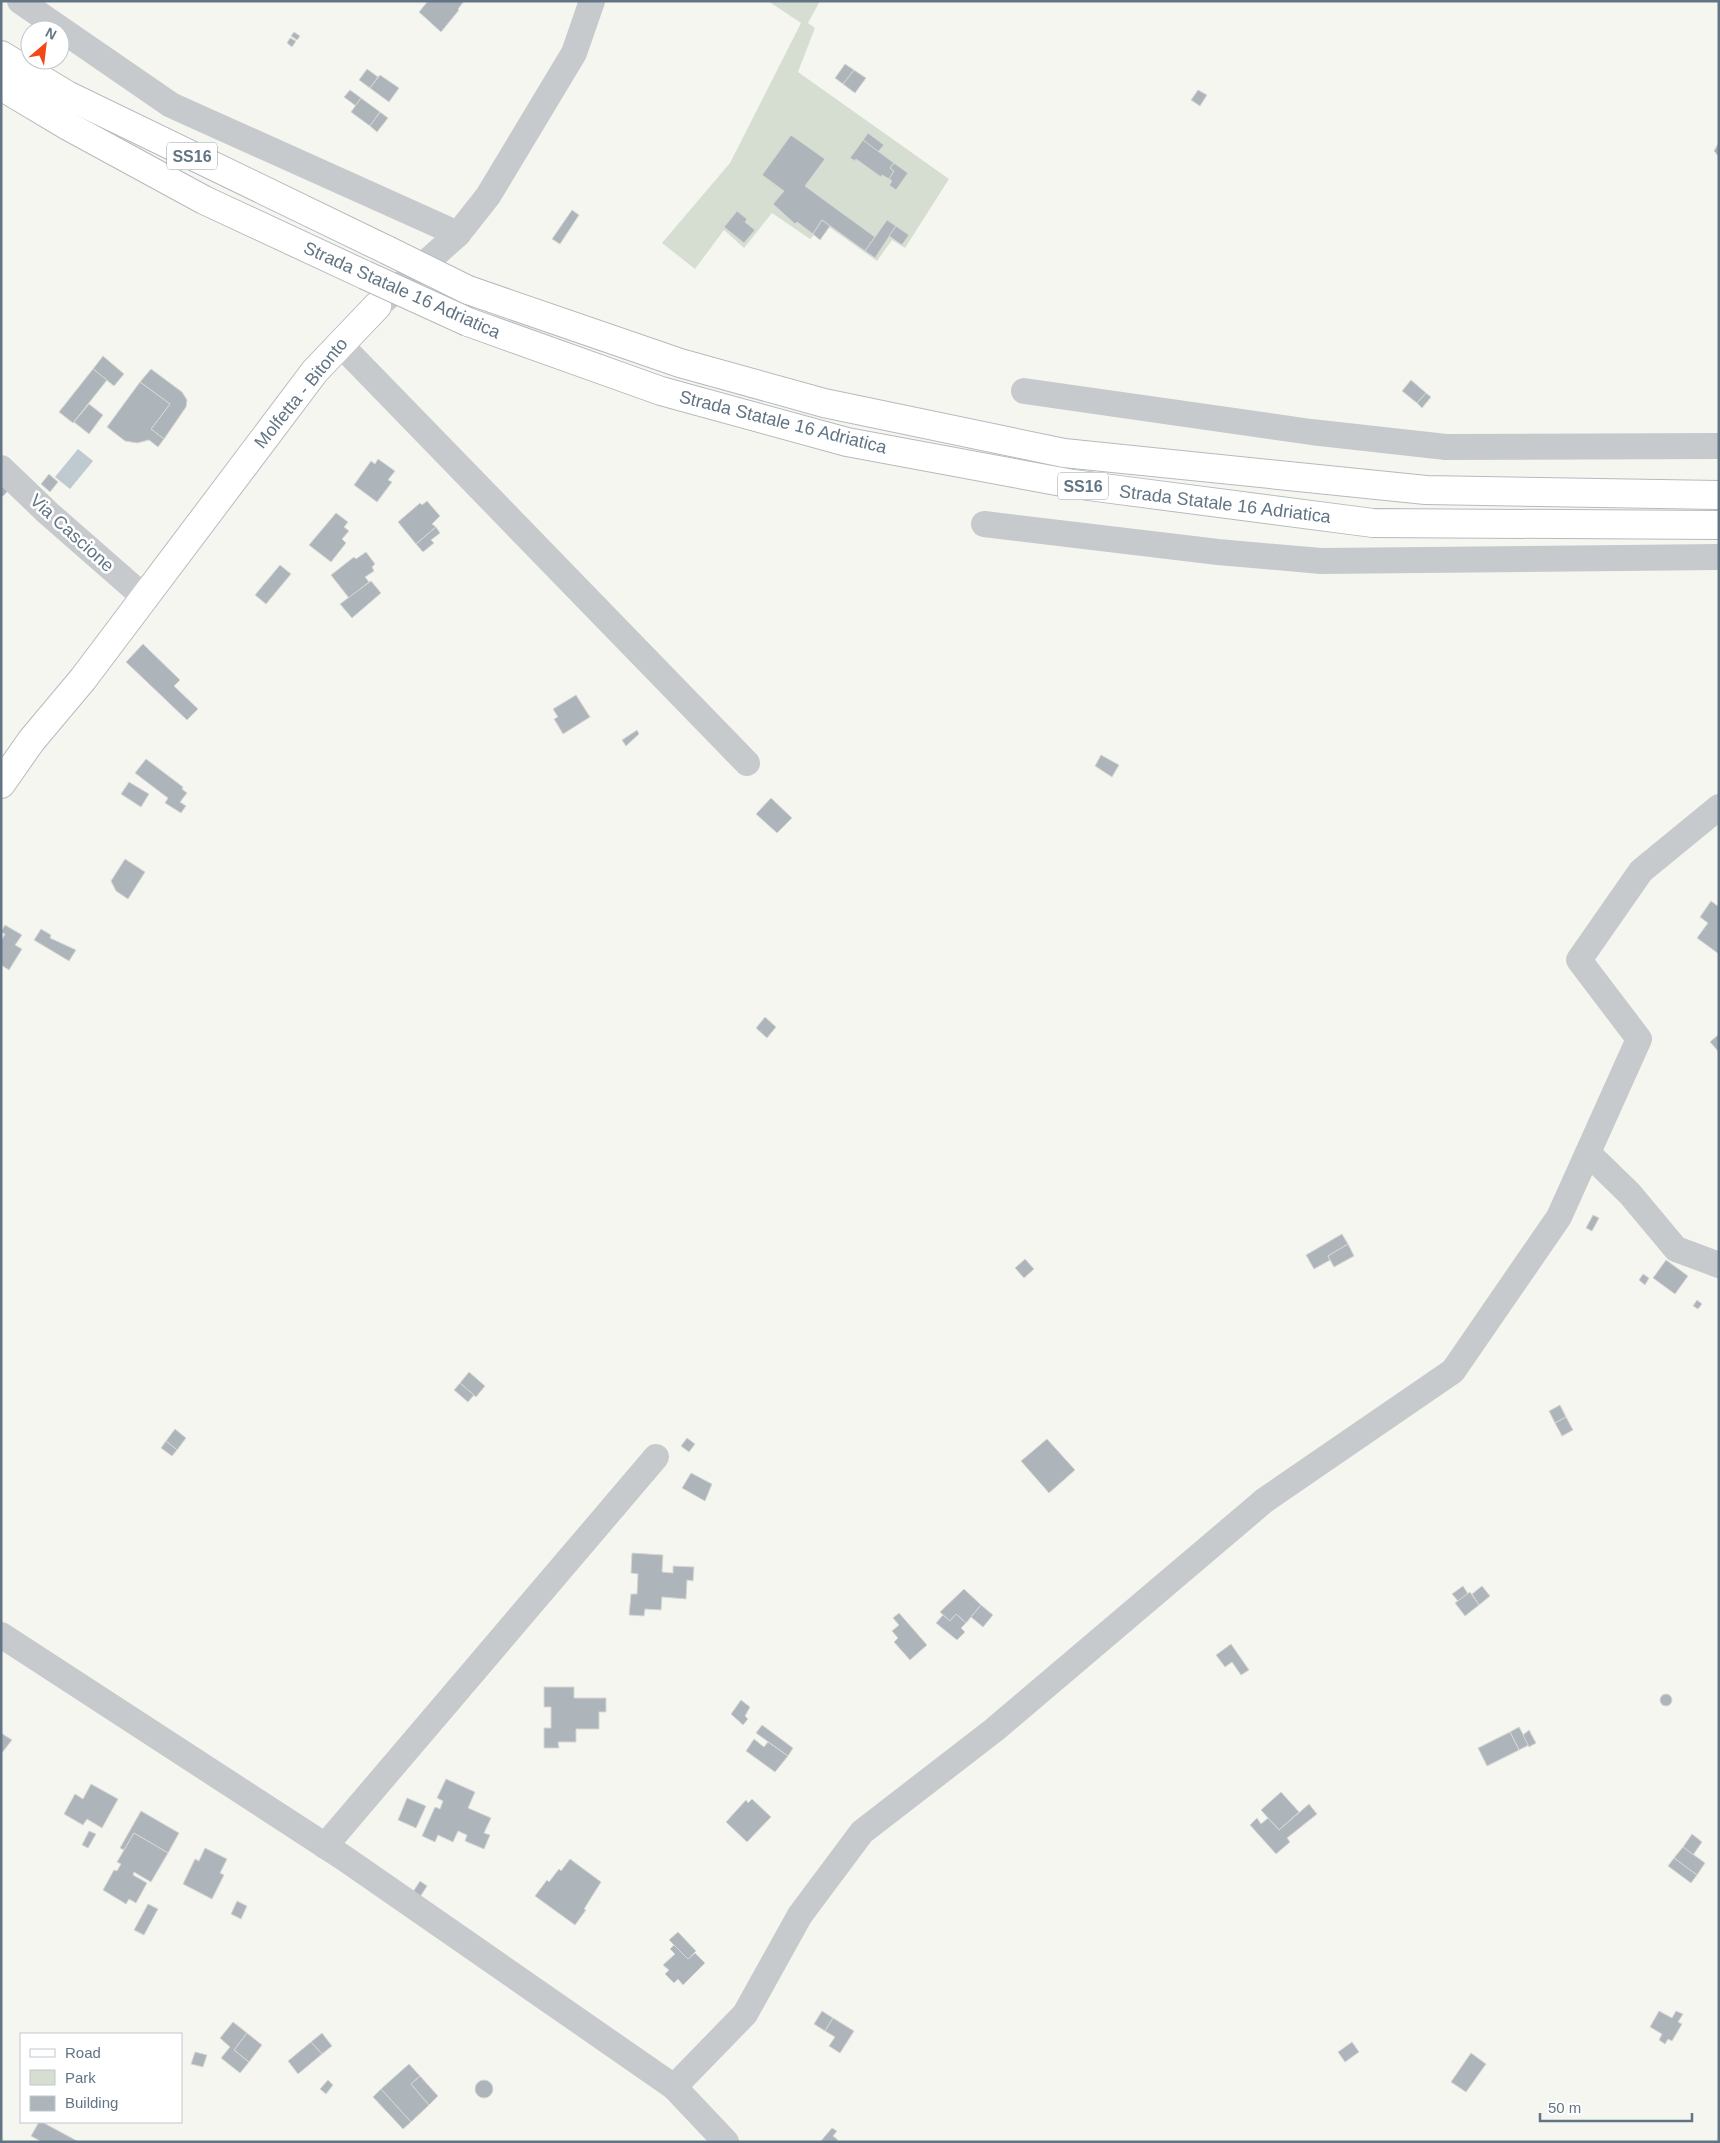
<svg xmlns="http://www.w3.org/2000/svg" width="1720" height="2143" font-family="Arial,sans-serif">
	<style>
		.green { fill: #d6ded2 }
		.water { fill: #becacf }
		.building { fill: #adb5ba; stroke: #d7d7d4 }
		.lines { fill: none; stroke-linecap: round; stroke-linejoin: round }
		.major-casing { stroke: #b7bbbf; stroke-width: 30 }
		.highway-casing { stroke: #b6babd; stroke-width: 30 }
		.minor { stroke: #c7cacd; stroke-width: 26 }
		.major { stroke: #fff; stroke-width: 28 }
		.highway { stroke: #fff; stroke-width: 28 }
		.highway-bridge-casing { stroke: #b6babd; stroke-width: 30; stroke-linecap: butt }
		.highway-bridge { stroke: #fff; stroke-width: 28 }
		.labels { text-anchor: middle; stroke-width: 5; stroke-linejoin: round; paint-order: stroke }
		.shield { fill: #fff; stroke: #919eaa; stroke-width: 1 }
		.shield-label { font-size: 16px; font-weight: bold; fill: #627585 }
		.street-label { font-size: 18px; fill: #627585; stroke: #fff }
	</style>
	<rect width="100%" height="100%" fill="#f6f6f1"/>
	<polygon class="green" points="768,1 820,1 808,23 815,28 798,72 949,179 905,248 892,240 877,261 825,224 810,239 772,213 744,248 724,230 695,269 662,243 730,163 801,23"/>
	<polygon class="water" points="78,449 93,461 70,489 55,477"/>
	<g class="building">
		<polygon points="428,1 464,1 458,9 459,10 441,32 419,12"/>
		<polygon points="294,32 300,36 297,40 291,36"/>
		<polygon points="290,38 296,41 292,47 287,43"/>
		<polygon points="845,64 854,70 843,84 835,78"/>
		<polygon points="367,69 378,77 370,88 359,80"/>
		<polygon points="854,70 866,78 855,93 843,84"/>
		<polygon points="380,75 399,88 389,102 370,88"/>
		<polygon points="350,90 361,98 356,106 344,97"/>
		<polygon points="1198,90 1207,95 1200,106 1191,100"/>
		<polygon points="361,98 380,112 370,126 351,112"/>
		<polygon points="380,112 388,118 377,132 370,126"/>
		<polygon points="868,133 884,145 878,152 863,140"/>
		<polygon points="791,135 825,159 805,186 875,237 865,251 822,220 813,234 797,222 795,224 773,204 784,191 762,175"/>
		<polygon points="863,140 894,163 890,168 894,171 889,179 882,175 881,177 856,159 855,161 850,158"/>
		<polygon points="1718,144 1719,144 1719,157 1714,151"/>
		<polygon points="894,163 908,173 896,190 889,185 892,181 889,179 894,171 890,168"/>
		<polygon points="572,210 579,215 560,244 552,239"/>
		<polygon points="737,211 747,219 745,222 755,230 744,243 724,227"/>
		<polygon points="822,220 830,226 820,240 813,234"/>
		<polygon points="887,220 896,226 875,258 865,251"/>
		<polygon points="896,226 909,235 902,245 889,236"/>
		<polygon points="103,356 124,374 114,386 93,369"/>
		<polygon points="93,369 107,380 73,423 59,412"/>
		<polygon points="151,369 182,392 187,400 186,407 164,439 151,429 170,404 140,382"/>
		<polygon points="1411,380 1426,393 1417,403 1402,391"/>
		<polygon points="140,382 170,404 151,429 164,439 158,447 149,440 137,443 125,441 107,427"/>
		<polygon points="1426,393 1431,397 1422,408 1417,403"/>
		<polygon points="89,404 103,415 89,434 74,422"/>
		<polygon points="378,459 395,471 388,480 392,482 377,502 354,485 371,461 375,464"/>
		<polygon points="49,474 58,482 50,492 41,484"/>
		<polygon points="1,479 11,488 1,498"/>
		<polygon points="427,501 440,516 432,524 436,527 416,544 398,522 420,503 422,505"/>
		<polygon points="336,513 348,522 344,527 349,531 342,539 346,543 331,562 309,545"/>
		<polygon points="436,527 440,533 431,540 434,543 423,552 416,544"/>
		<polygon points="366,552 375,564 372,567 374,571 365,577 369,582 349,598 331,575 354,557 356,559"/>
		<polygon points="280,565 291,574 266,604 255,595"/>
		<polygon points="371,581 381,593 352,618 340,604"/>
		<polygon points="143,644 180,680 174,686 198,709 187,720 126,662"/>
		<polygon points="576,695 590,717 563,734 554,719 558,717 553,709"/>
		<polygon points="637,730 639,734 626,746 622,740"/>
		<polygon points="1101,755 1119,765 1112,777 1095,766"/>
		<polygon points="146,759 183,787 182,789 187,793 180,802 186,806 181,813 165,803 168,798 135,773"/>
		<polygon points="129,782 149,794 141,807 121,794"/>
		<polygon points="771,798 792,818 777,833 756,814"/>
		<polygon points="125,859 145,872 128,899 116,891 111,881"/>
		<polygon points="1711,901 1719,907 1719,954 1697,938 1708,923 1700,917"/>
		<polygon points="5,925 22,935 15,945 22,949 9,970 1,965 1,941 5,934 1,932"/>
		<polygon points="41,929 51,935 50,938 76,950 69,961 34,940"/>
		<polygon points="765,1017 776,1027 767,1038 756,1028"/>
		<polygon points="1719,1034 1719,1052 1710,1042"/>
		<polygon points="1593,1215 1599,1218 1592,1231 1586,1228"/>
		<polygon points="1342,1234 1348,1244 1328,1256 1330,1260 1314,1269 1306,1255"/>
		<polygon points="1348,1244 1354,1256 1334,1267 1328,1256"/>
		<polygon points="1025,1259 1034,1269 1024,1278 1015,1268"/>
		<polygon points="1666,1260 1688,1276 1675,1294 1653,1278"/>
		<polygon points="1643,1274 1649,1278 1645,1285 1639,1280"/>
		<polygon points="1697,1300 1702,1304 1698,1309 1693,1306"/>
		<polygon points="469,1372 485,1386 476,1397 460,1383"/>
		<polygon points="460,1383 474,1395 468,1402 454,1390"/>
		<polygon points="1560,1405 1566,1417 1555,1423 1549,1411"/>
		<polygon points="1566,1417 1573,1430 1562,1436 1555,1423"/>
		<polygon points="175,1429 186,1438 177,1450 166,1441"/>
		<polygon points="687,1438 695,1444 689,1452 681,1446"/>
		<polygon points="1047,1439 1075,1470 1049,1493 1021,1461"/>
		<polygon points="166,1441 177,1450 172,1456 161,1448"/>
		<polygon points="691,1473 712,1484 705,1501 682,1488"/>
		<polygon points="632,1553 663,1555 662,1572 673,1573 673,1566 694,1567 693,1581 687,1580 686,1599 662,1597 661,1610 645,1609 644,1616 629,1615 631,1594 637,1594 638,1574 631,1573"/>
		<polygon points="1463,1586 1468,1594 1458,1601 1452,1594"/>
		<polygon points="1482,1586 1490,1596 1479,1605 1472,1594"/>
		<polygon points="964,1589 981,1605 966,1623 956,1614 950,1621 940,1612"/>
		<polygon points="1470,1592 1479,1605 1465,1616 1455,1603"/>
		<polygon points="981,1605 993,1615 983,1627 971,1617"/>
		<polygon points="899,1613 927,1645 910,1660 894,1642 898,1638 892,1631 899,1625 893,1618"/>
		<polygon points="956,1614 966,1623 961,1628 965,1632 957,1640 936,1623 943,1615 950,1621"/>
		<polygon points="1231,1644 1249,1670 1241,1675 1232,1662 1225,1667 1216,1655"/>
		<polygon points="544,1687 574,1687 574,1698 606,1698 606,1712 599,1712 599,1729 576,1729 576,1742 558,1742 559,1748 544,1748 544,1728 551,1728 551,1707 544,1707"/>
		<circle cx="1666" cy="1700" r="6"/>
		<polygon points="741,1700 750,1707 745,1716 748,1719 743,1725 731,1714"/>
		<polygon points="762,1725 793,1748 788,1756 756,1733"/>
		<polygon points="1519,1727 1529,1745 1519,1750 1510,1732"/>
		<polygon points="1529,1730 1536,1743 1529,1747 1523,1735"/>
		<polygon points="1510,1732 1519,1750 1487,1766 1478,1748"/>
		<polygon points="1,1733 12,1740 1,1754"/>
		<polygon points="754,1739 764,1747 768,1742 788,1756 775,1772 746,1751"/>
		<polygon points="446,1779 475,1792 468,1808 491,1818 484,1833 490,1835 484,1849 465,1841 467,1835 458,1831 453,1842 438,1835 435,1842 422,1836 435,1807 440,1809 443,1801 437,1798"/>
		<polygon points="91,1784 118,1799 102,1828 87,1819 83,1825 64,1814 75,1794 83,1799"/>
		<polygon points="1281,1792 1299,1812 1279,1830 1261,1810"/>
		<polygon points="407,1798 426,1806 416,1828 398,1820"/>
		<polygon points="752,1799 771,1817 747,1842 726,1822 746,1800 748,1803"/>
		<polygon points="1309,1804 1317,1814 1287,1838 1290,1842 1276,1854 1250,1825 1257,1818 1261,1824 1268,1818 1279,1830"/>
		<polygon points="141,1811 179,1833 168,1853 134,1833 124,1850 120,1848"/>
		<polygon points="89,1831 96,1834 88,1848 82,1845"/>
		<polygon points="134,1833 168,1853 151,1882 134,1872 133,1875 147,1883 136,1903 129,1899 126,1904 103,1890 114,1870 117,1871 121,1864 117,1862"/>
		<polygon points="1692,1834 1702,1842 1693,1855 1683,1847"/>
		<polygon points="1683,1847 1705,1863 1697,1875 1674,1858"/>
		<polygon points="205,1848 227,1859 220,1873 224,1875 212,1899 183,1884 195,1859 199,1861"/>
		<polygon points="1674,1858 1697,1875 1691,1883 1668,1866"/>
		<polygon points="570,1859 601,1882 584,1909 586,1910 575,1925 535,1896 547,1880 549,1882 559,1869 561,1871"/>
		<polygon points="420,1881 427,1886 418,1900 411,1895"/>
		<polygon points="237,1901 247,1906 241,1919 231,1914"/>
		<polygon points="148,1904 158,1909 144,1935 134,1930"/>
		<polygon points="678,1932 696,1951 688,1959 669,1940"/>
		<polygon points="674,1945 688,1959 695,1953 705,1963 683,1985 678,1979 674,1983 665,1974 669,1970 663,1965 675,1954 670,1949"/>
		<polygon points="822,2011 833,2018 825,2031 814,2024"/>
		<polygon points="1659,2011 1672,2018 1676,2011 1683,2014 1678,2022 1682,2024 1672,2041 1668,2039 1665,2044 1659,2040 1662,2034 1650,2027"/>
		<polygon points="833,2018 854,2031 840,2053 829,2046 835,2037 825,2031"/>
		<polygon points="233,2022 247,2033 234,2050 249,2062 240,2073 221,2058 230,2047 220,2038"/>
		<polygon points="247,2033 262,2045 249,2062 234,2050"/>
		<polygon points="322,2033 332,2046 322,2054 311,2042"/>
		<polygon points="311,2042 322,2054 298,2074 288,2061"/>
		<polygon points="1352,2042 1359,2052 1345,2062 1338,2052"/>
		<polygon points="195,2052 207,2055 203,2067 191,2064"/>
		<polygon points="1471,2053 1486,2064 1466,2092 1451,2082"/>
		<polygon points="409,2064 420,2076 411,2084 429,2105 411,2122 381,2089"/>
		<polygon points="420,2076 438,2096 429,2105 411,2084"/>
		<polygon points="328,2080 333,2085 326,2094 320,2089"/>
		<circle cx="484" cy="2089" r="9"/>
		<polygon points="381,2089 411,2122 403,2129 373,2097"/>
		<polygon points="39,2122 42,2122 79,2142 42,2142 31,2136"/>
		<polygon points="832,2128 837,2131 833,2136 838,2140 836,2142 820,2142"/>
	</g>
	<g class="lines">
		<defs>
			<polyline id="major" points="1,784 31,741 83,679 315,371 377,306"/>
			<g id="highway">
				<polyline points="1,55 67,95 387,250"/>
				<polyline points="1,86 68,126 204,200 365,275"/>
				<polyline points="468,290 680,363 824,403 1064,453 1426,490 1719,495"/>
				<polyline points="468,322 661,391 847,442 1073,484 1373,523 1719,525"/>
			</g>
		</defs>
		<use href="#major" class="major-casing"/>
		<use href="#highway" class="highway-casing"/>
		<g class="minor">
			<polyline points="20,1 171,105 458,234"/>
			<polyline points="381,303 458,234 488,196 574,53 592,1"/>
			<polyline points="339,343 747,763"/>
			<polyline points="1024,391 1311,432 1446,447 1719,446"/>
			<polyline points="1,468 48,513 144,597"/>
			<polyline points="984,524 1218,552 1321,561 1719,557"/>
			<polyline points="1588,1153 1630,1194 1676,1249 1719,1265"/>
			<polyline points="1,1635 344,1858 674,2087 745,2014 800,1915 862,1832 994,1730 1265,1500 1453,1371 1559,1217 1639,1039 1579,960 1641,871 1719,807"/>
			<polyline points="325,1846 656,1457"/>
			<polyline points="674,2087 726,2142"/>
		</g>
		<use href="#major" class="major"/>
		<use href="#highway" class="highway"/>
		<defs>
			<g id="highway-bridge">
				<polyline points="387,250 468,290"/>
				<polyline points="365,275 468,322"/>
			</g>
		</defs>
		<use href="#highway-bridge" class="highway-bridge-casing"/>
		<use href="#highway-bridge" class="highway-bridge"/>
	</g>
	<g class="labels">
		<g class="shield">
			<rect x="167" y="142.5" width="50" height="27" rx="4"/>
			<rect x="1058" y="472.5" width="50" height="27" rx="4"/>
		</g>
		<g class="shield-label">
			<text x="192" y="162">SS16</text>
			<text x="1083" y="492">SS16</text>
		</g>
		<g class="street-label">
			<text transform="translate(402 290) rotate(24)" y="6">Strada Statale 16 Adriatica</text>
			<text transform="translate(301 393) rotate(-51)" y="6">Molfetta - Bitonto</text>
			<text transform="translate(783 422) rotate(14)" y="6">Strada Statale 16 Adriatica</text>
			<text transform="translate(1225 504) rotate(7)" y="6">Strada Statale 16 Adriatica</text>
			<text transform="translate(72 533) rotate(42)" y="6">Via Cascione</text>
		</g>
	</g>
	<rect width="1720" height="2143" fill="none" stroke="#627585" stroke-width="5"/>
	<rect x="20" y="2033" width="162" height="90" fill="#ffffff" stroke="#c0c8ce"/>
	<rect x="30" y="2049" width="25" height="8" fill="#ffffff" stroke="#c0c8ce"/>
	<text x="65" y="2058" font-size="15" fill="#627585">Road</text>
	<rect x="30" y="2070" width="25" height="15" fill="#d6ded2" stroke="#c0c8ce"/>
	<text x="65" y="2083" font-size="15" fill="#627585">Park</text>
	<rect x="30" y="2096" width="25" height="15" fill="#adb5ba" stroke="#c0c8ce"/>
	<text x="65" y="2108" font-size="15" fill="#627585">Building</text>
	<g transform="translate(45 45) rotate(28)"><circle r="24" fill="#ffffff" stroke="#c0c8ce"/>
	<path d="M0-4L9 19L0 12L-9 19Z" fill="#f24815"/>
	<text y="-8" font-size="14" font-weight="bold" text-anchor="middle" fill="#627585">N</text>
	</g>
	<path d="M1540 2113v8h152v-8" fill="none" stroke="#627585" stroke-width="2.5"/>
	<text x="1548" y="2113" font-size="15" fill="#627585" stroke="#ffffff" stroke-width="4" paint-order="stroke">50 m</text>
</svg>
